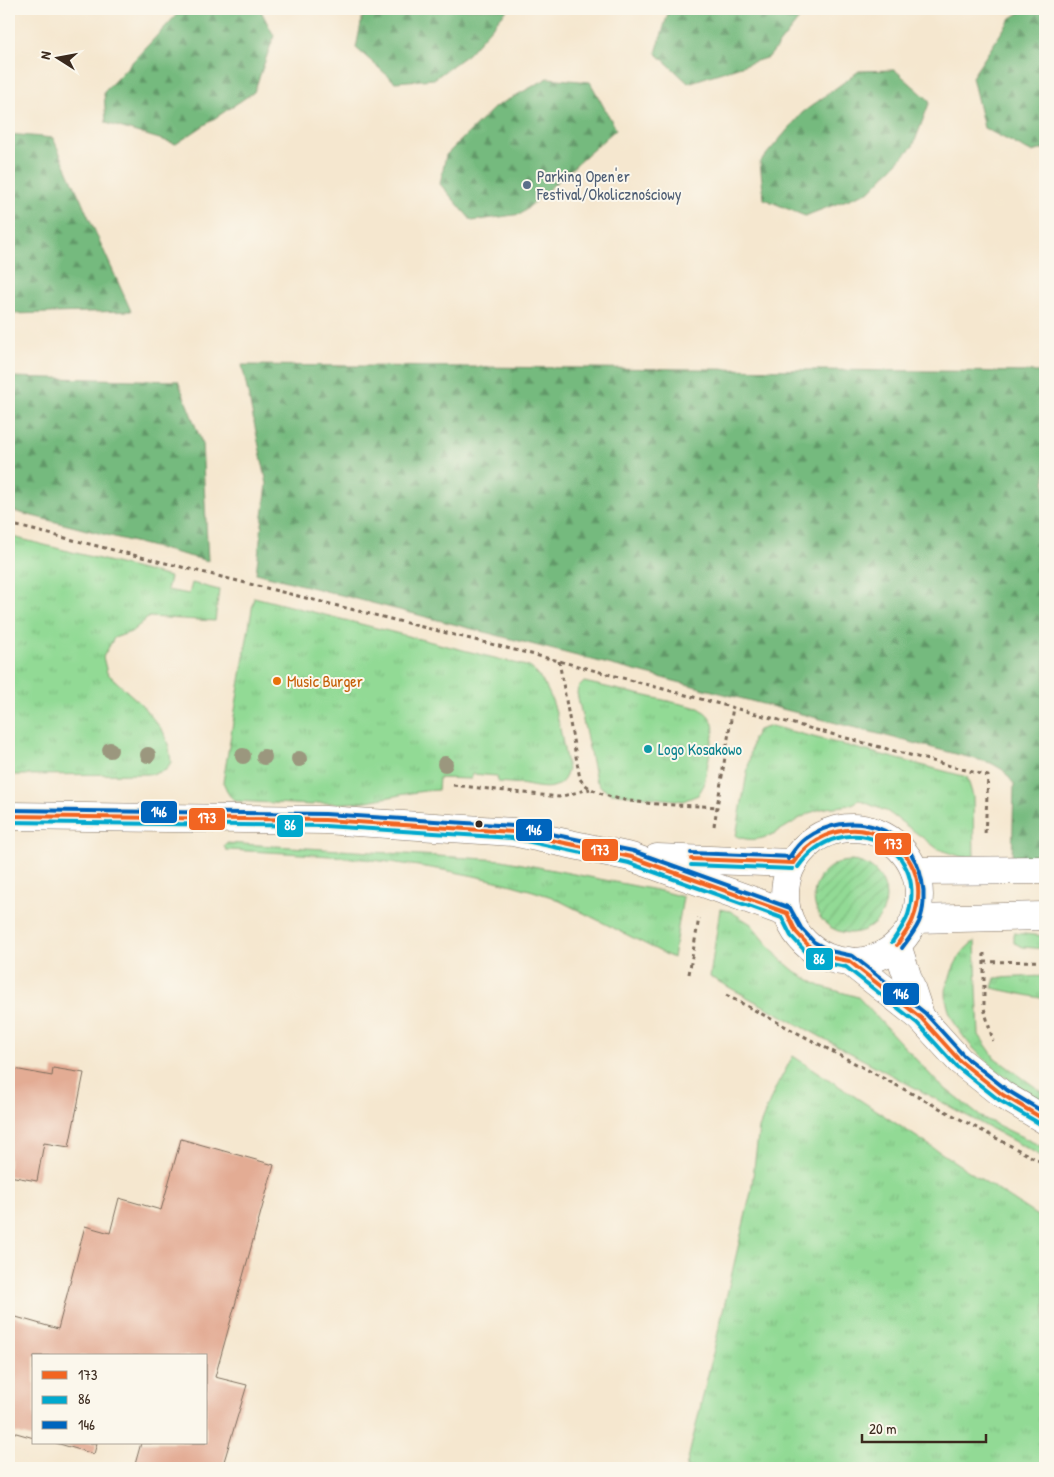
<svg xmlns="http://www.w3.org/2000/svg" width="1054" height="1477" font-family="'Patrick Hand',sans-serif">
	<style>
		.grass { fill: url(#grass-tufts); stroke: #66825a }
		.forest { fill: url(#forest-firs); stroke: #58724e }
		.garden { fill: url(#garden-furrows); stroke: #66825a }
		.building { fill: #e3ac94 }
		.lines { fill: none; stroke-linecap: round; stroke-linejoin: round }
		.secondary-casing { stroke: #7c6c5c; stroke-width: 29 }
		.path { stroke: #7c6c5c; stroke-width: 3; stroke-dasharray: 4 4; stroke-linecap: butt }
		.secondary { stroke: #fff; stroke-width: 28 }
		.bus-1-casing { stroke: #fbf7ec; stroke-width: 8 }
		.bus-2-casing { stroke: #fbf7ec; stroke-width: 8 }
		.bus-3-casing { stroke: #fbf7ec; stroke-width: 8 }
		.bus-1 { stroke: #f26522; stroke-width: 4 }
		.bus-2 { stroke: #00a9ce; stroke-width: 4 }
		.bus-3 { stroke: #0065bd; stroke-width: 4 }
		.tree { fill: #9b977e }
		.service-dot { fill: #5c6f8a; stroke: #fbf7ec; stroke-width: 2 }
		.food-dot { fill: #e8710a; stroke: #fbf7ec; stroke-width: 2 }
		.culture-dot { fill: #0f9aa8; stroke: #fbf7ec; stroke-width: 2 }
		.bus-dot { fill: #3b2a1e; stroke: #fbf7ec; stroke-width: 2 }
		.labels { text-anchor: middle; stroke-width: 4; stroke-linejoin: round; paint-order: stroke }
		.service-label { font-size: 16px; fill: #4e5e75; stroke: #fbf7ec; text-anchor: start }
		.food-label { font-size: 16px; fill: #c56008; stroke: #fbf7ec; text-anchor: start }
		.culture-label { font-size: 16px; fill: #0d838f; stroke: #fbf7ec; text-anchor: start }
		.line-badge { stroke: #fbf7ec; stroke-width: 2 }
		.badge-label { font-size: 14px; text-anchor: middle; font-weight: bold; fill: #fff }
	</style>
	<defs>
		<pattern id="grass-tufts" width="24" height="20" patternUnits="userSpaceOnUse" patternTransform="scale(1.25)"><rect width="24" height="20" fill="#92da95"/><path d="M3 7l-1-3M5 7V3M7 7l1-3M15 17l-1-3M17 17v-4M19 17l1-3" fill="none" stroke="#7fbb80"/></pattern>
		<pattern id="forest-firs" width="22" height="20" patternUnits="userSpaceOnUse" patternTransform="scale(1.25)"><rect width="22" height="20" fill="#75ba7e"/><path d="M5 1l3.5 6h-7zM16 11l3.5 6h-7z" fill="#619767"/></pattern>
		<pattern id="garden-furrows" width="10" height="10" patternUnits="userSpaceOnUse" patternTransform="scale(1.25)"><rect width="10" height="10" fill="#92da95"/><path d="M-1 1l2-2M0 10L10 0M9 11l2-2" fill="none" stroke="#7fbb80"/></pattern>
	</defs>
	<rect width="100%" height="100%" fill="#fbf7ec"/>
	<filter id="ink" filterUnits="userSpaceOnUse"><feTurbulence type="fractalNoise" baseFrequency=".02" numOctaves="2"/><feDisplacementMap in="SourceGraphic" scale="10" xChannelSelector="R" yChannelSelector="G"/><feConvolveMatrix kernelMatrix="1 2 1 2 8 2 1 2 1" color-interpolation-filters="sRGB"/></filter>
	<filter id="wash" filterUnits="userSpaceOnUse"><feTurbulence type="fractalNoise" baseFrequency=".0096" numOctaves="4" result="noise"/><feDisplacementMap in="SourceGraphic" scale="20" xChannelSelector="R" yChannelSelector="G"/><feGaussianBlur stdDeviation="1.12" result="paint"/><feColorMatrix in="noise" values="0 0 0 0 0 0 0 0 0 0 0 0 0 0 0 0 0 1.4 0 .05"/><feComposite in="paint" operator="in"/></filter>
	<g filter="url(#wash)">
		<rect width="100%" height="100%" fill="#f5e7cf"/>
		<g class="grass">
			<polygon points="9,536 170,577 167,590 189,594 192,583 219,590 215,621 149,617 131,632 114,638 103,657 107,673 141,704 163,731 169,747 171,762 166,770 153,774 9,775"/>
			<path d="M254 597 530 667C558 691 560 735 568 769 563 792 545 789 526 785 517 783 507 783 498 782L497 776 472 774 471 779 439 778 438 790C407 791 377 802 346 803 337 804 317 801 312 805L235 801 229 795 223 782Z"/>
			<path d="M584 682 699 708C708 714 713 719 714 730L704 785 698 795 683 801 611 793 602 788 596 780 577 693 578 688Z"/>
			<path d="M771 726 967 777 973 796 974 861 938 849 888 812 859 800C848 809 832 805 818 810 791 818 767 850 736 836L753 739 758 730Z"/>
			<path d="M226 843 502 860 661 891 683 897 673 958 552 897C447 862 337 855 226 850L224 846Z"/>
			<polygon points="720,909 730,911 751,924 779,958 797,973 820,986 858,997 938,1083 981,1117 1045,1148 1045,1158 710,977"/>
			<polygon points="1014,933 1045,936 1045,949 1023,947 1014,943"/>
			<path d="M975 941 979 1035 995 1058 1045 1094V1103C1011 1084 937 1032 947 985 948 981 951 976 952 971 957 959 964 948 975 941Z"/>
			<polygon points="1045,976 1045,999 992,988 995,978"/>
			<polygon points="793,1056 1045,1221 1045,1468 686,1468 751,1192 759,1128 774,1091"/>
		</g>
		<g class="forest">
			<polygon points="182,9 260,9 274,36 254,92 176,144 106,123 104,92"/>
			<polygon points="364,9 508,9 468,54 434,79 395,82 356,48"/>
			<polygon points="673,9 807,9 769,57 688,83 656,53 668,13"/>
			<polygon points="1026,9 1045,9 1045,149 1031,152 984,128 972,77 1011,18"/>
			<polygon points="895,70 930,101 913,146 870,191 805,216 764,199 760,162 802,113 859,71"/>
			<polygon points="548,78 590,82 616,129 521,214 472,221 440,184 446,155 495,107"/>
			<polygon points="9,134 53,138 131,311 9,314"/>
			<polygon points="242,365 1045,372 1045,861 1012,861 1014,784 1003,770 991,763 256,573 267,484"/>
			<polygon points="9,377 178,381 202,443 208,561 9,510"/>
		</g>
		<circle class="garden" cx="850" cy="897" r="36"/>
		<g id="blocks">
			<g class="building">
				<polygon points="9,1068 52,1076 53,1068 84,1073 69,1147 44,1143 37,1181 9,1176"/>
				<polygon points="181,1139 274,1165 215,1377 247,1385 222,1468 134,1468 141,1443 206,1443 206,1356 34,1356 34,1438 9,1431 9,1315 58,1329 85,1226 110,1233 119,1198 161,1210"/>
				<polygon points="56,1443 97,1443 94,1454"/>
			</g>
		</g>
	</g>
	<g filter="url(#ink)">
		<use href="#blocks" fill-opacity="0" stroke="#7c6c5c" stroke-width="1"/>
		<g class="lines">
			<defs>
				<g id="secondary">
					<polyline points="9,816 325,820 513,832 631,857 787,913"/>
					<circle cx="852" cy="895" r="67"/>
					<polyline points="657,858 793,863"/>
					<polyline points="915,871 1045,870"/>
					<polyline points="915,919 1045,916"/>
					<polyline points="897,945 921,1018"/>
					<polyline points="849,961 921,1018 960,1061 1003,1095 1045,1120"/>
				</g>
			</defs>
			<use href="#secondary" class="secondary-casing"/>
			<g class="path">
				<polyline points="9,524 559,661 988,776 985,835"/>
				<path d="M559 661 580 779C601 808 683 804 718 807"/>
				<polyline points="453,785 559,797 590,789"/>
				<polyline points="714,826 733,707"/>
				<polyline points="984,953 984,1008 993,1041"/>
				<polyline points="984,962 1045,961"/>
				<polyline points="689,974 699,918"/>
				<polyline points="726,995 1045,1164"/>
			</g>
			<use href="#secondary" class="secondary"/>
			<defs>
				<g id="bus-1">
					<polyline points="9,816 325,820 513,832 631,857 787,913"/>
					<polyline points="691,859 793,863"/>
					<path d="M793 863C842 794 942 843 913 919 910 928 902 937 897 945"/>
					<polyline points="787,913 796,932 810,947 828,957 849,961 921,1018 960,1061 1003,1095 1045,1120"/>
				</g>
				<g id="bus-2">
					<polyline points="9,822 325,826 512,838 629,863 782,918 791,936 806,952 826,963 846,967 917,1023 956,1066 999,1100 1042,1125"/>
					<polyline points="691,865 793,869"/>
					<path d="M798 867C842 805 930 843 908 915 905 924 897 934 892 942"/>
				</g>
				<g id="bus-3">
					<polyline points="9,810 325,814 513,826 633,851 790,908 801,928 814,942 830,951 853,956 925,1013 964,1056 1007,1090 1045,1113"/>
					<polyline points="691,853 793,857"/>
					<path d="M788 859C793 852 798 844 805 839 849 807 912 826 922 881 925 894 924 910 919 922 915 931 908 940 902 948"/>
				</g>
			</defs>
			<use href="#bus-1" class="bus-1-casing"/>
			<use href="#bus-2" class="bus-2-casing"/>
			<use href="#bus-3" class="bus-3-casing"/>
			<use href="#bus-1" class="bus-1"/>
			<use href="#bus-2" class="bus-2"/>
			<use href="#bus-3" class="bus-3"/>
		</g>
		<g class="tree">
			<circle cx="110" cy="750" r="8"/>
			<circle cx="148" cy="755" r="8"/>
			<circle cx="243" cy="756" r="8"/>
			<circle cx="264" cy="757" r="8"/>
			<circle cx="299" cy="759" r="8"/>
			<circle cx="445" cy="764" r="8"/>
		</g>
	</g>
	<circle class="service-dot" cx="527" cy="185" r="5"/>
	<circle class="food-dot" cx="277" cy="681" r="5"/>
	<circle class="culture-dot" cx="648" cy="749" r="5"/>
	<circle class="bus-dot" cx="479" cy="824" r="4.5"/>
	<g class="labels">
		<g class="service-label">
			<text x="537" y="182">Parking Open'er<tspan x="537" dy="18">Festival/Okolicznościowy</tspan></text>
		</g>
		<g class="food-label">
			<text x="287" y="687">Music Burger</text>
		</g>
		<g class="culture-label">
			<text x="658" y="755">Logo Kosakowo</text>
		</g>
	</g>
	<g class="line-badge">
		<rect x="140" y="800" width="38" height="24" rx="5" fill="#0065bd"/>
		<rect x="188" y="807" width="38" height="24" rx="5" fill="#f26522"/>
		<rect x="276" y="814" width="28" height="24" rx="5" fill="#00a9ce"/>
		<rect x="515" y="818" width="38" height="24" rx="5" fill="#0065bd"/>
		<rect x="874" y="832" width="38" height="24" rx="5" fill="#f26522"/>
		<rect x="581" y="838" width="38" height="24" rx="5" fill="#f26522"/>
		<rect x="805" y="947" width="29" height="24" rx="5" fill="#00a9ce"/>
		<rect x="882" y="982" width="38" height="24" rx="5" fill="#0065bd"/>
	</g>
	<g class="badge-label">
		<text x="159" y="817">146</text>
		<text x="207" y="823">173</text>
		<text x="290" y="830">86</text>
		<text x="534" y="835">146</text>
		<text x="893" y="849">173</text>
		<text x="600" y="855">173</text>
		<text x="819" y="964">86</text>
		<text x="901" y="999">146</text>
	</g>
	<rect width="1054" height="1477" fill="none" stroke="#fbf7ec" stroke-width="30"/>
	<rect x="32" y="1354" width="175" height="90" fill="#fbf7ec" stroke="#aea59a"/>
	<rect x="42" y="1371" width="25" height="8" fill="#f26522" stroke="#aea59a"/>
	<text x="78" y="1380" font-size="15" fill="#3b2a1e">173</text>
	<rect x="42" y="1396" width="25" height="8" fill="#00a9ce" stroke="#aea59a"/>
	<text x="78" y="1404" font-size="15" fill="#3b2a1e">86</text>
	<rect x="42" y="1421" width="25" height="8" fill="#0065bd" stroke="#aea59a"/>
	<text x="78" y="1430" font-size="15" fill="#3b2a1e">146</text>
	<g transform="translate(58 58) rotate(281)" stroke="#fbf7ec" stroke-width="4" paint-order="stroke">
	<path d="M0-4L9 19L0 12L-9 19Z" fill="#3b2a1e"/>
	<text y="-8" font-size="14" font-weight="bold" text-anchor="middle" fill="#3b2a1e">N</text>
	</g>
	<path d="M862 1434v8h124v-8" fill="none" stroke="#3b2a1e" stroke-width="2.5"/>
	<text x="869" y="1434" font-size="15" fill="#3b2a1e" stroke="#fbf7ec" stroke-width="4" paint-order="stroke">20 m</text>
</svg>
